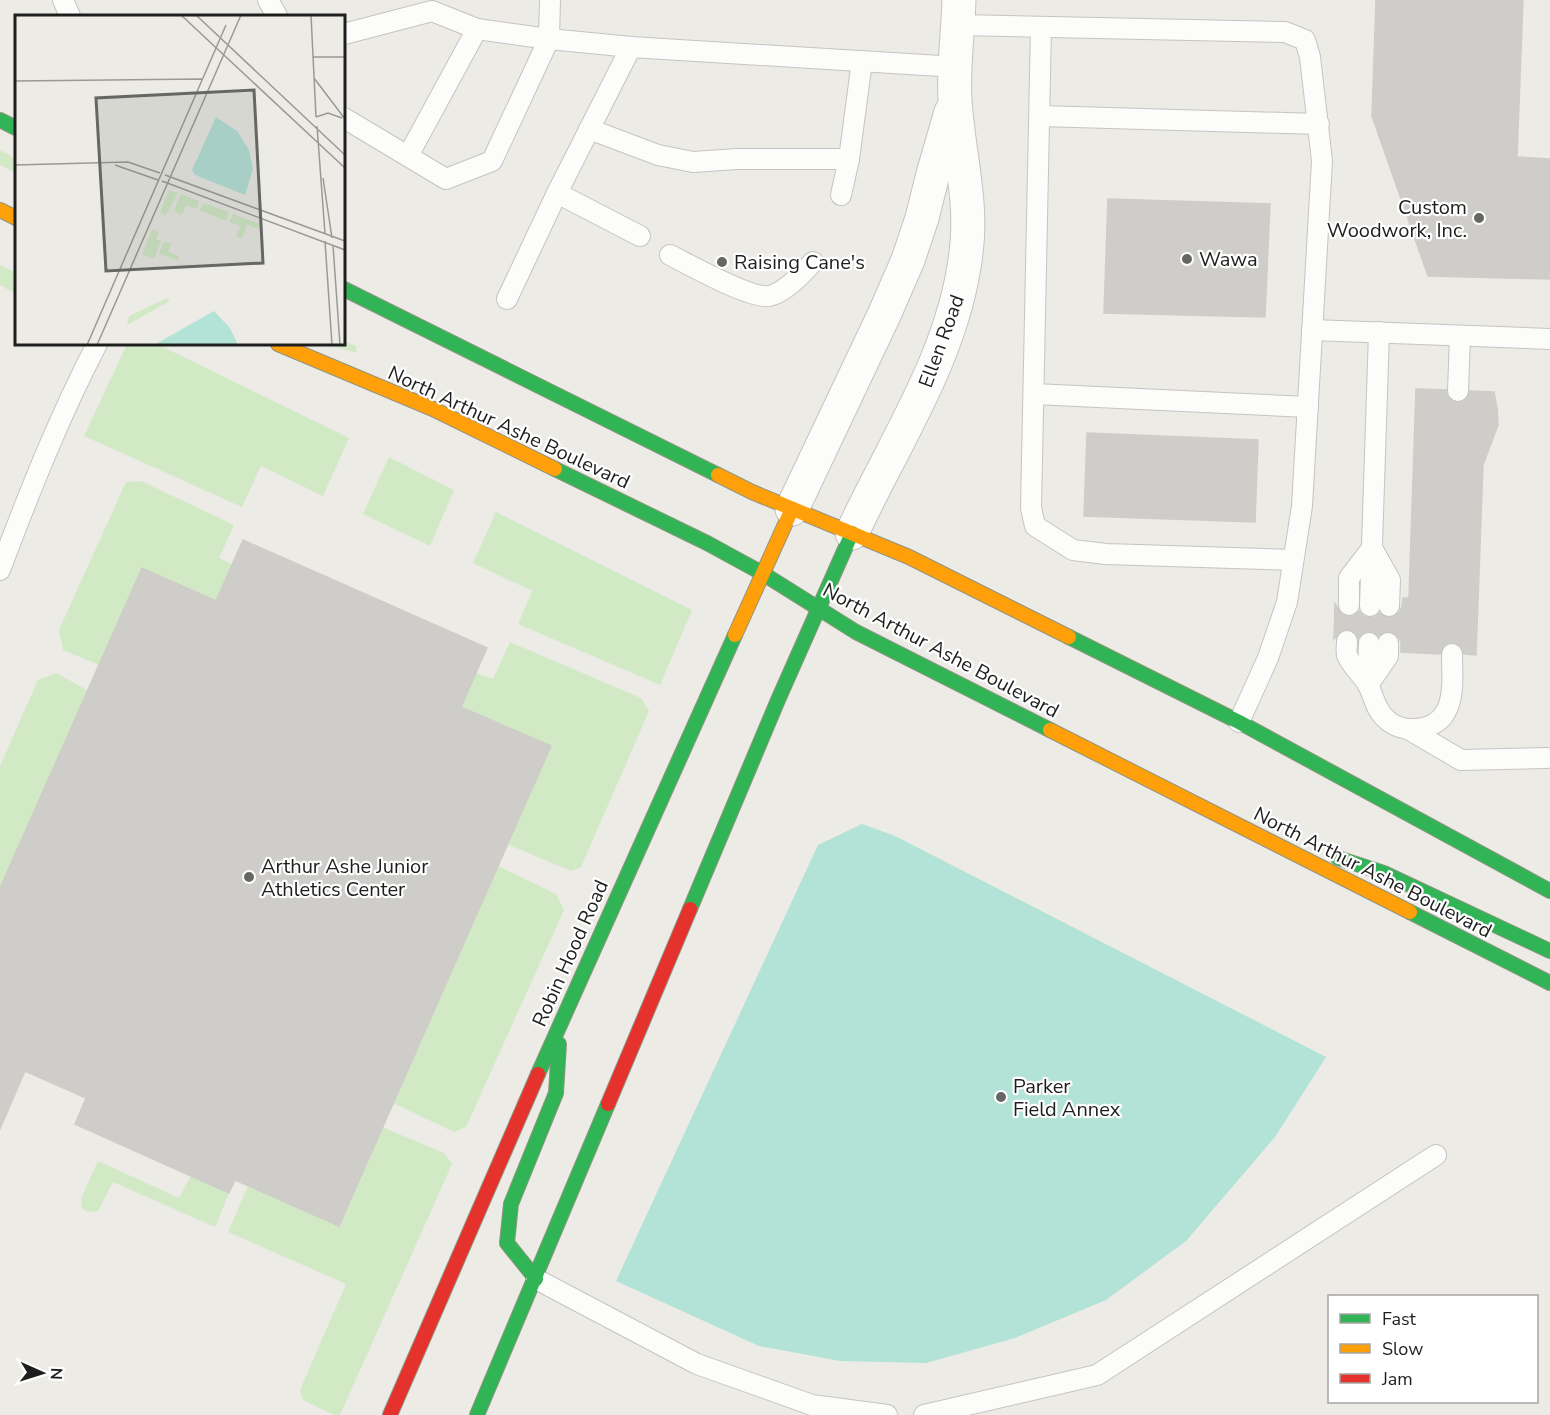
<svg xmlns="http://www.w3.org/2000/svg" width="1550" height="1415" font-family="'Nunito Sans',sans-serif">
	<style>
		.grass { fill: #d2e9c6 }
		.pitch { fill: #b3e2d7 }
		.building { fill: #cfcdc9; stroke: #cfcdc8; stroke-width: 1.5 }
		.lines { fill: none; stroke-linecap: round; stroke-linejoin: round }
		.lane-casing { stroke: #c5c4c2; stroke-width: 22 }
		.street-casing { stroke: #c5c4c2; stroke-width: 35 }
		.fast-casing { stroke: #90957f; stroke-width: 16 }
		.slow-casing { stroke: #90957f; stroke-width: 16 }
		.jam-casing { stroke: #90957f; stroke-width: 16 }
		.lane { stroke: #fcfcfb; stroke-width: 20 }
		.street { stroke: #fcfcfb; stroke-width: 33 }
		.fast { stroke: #30b455; stroke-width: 14 }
		.slow { stroke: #ff9f0a; stroke-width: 14 }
		.jam { stroke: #e5322d; stroke-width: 14 }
		.poi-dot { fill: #666664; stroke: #fff; stroke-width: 2 }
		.labels { text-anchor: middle; stroke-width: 4.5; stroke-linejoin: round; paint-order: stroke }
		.poi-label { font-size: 20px; fill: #1e1e1e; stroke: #fff; text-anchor: start }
		.street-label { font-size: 20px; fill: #1e1e1e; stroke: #fff }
		.inset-road { fill: none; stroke: #9a9996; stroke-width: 1.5 }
		.view { fill: #666664; fill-opacity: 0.15; stroke: #666664; stroke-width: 3 }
		.inset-edge { fill: none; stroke: #1e1e1e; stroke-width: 3 }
	</style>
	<rect width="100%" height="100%" fill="#ecebe6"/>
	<g class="grass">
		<polygon points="0,150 16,159 16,173 0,165"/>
		<polygon points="0,265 16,273 16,294 0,285"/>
		<polygon points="344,341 356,346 357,353 324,344 344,344"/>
		<polygon points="127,344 157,344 349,438 323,496 261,466 242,507 84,436"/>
		<polygon points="389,457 454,490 430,546 363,514"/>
		<polygon points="141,481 234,525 219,558 232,564 216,601 142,568 99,665 63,650 59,630 126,482"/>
		<polygon points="496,512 692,610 660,685 518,624 532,591 473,563"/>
		<polygon points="510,642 641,698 649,711 581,867 571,871 507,844 550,746 461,707 476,673 493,679"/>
		<polygon points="56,673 87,690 0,888 0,766 38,680"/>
		<polygon points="498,866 556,894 564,910 466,1127 454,1132 393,1103"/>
		<polygon points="382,1127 444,1153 452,1164 340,1415 334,1415 303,1400 300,1390 346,1284 228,1232 248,1186 339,1226"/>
		<polygon points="98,1161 179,1198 191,1176 229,1193 215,1227 113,1182 98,1211 88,1212 82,1208 81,1199"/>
	</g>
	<polygon class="pitch" points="862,824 895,836 1326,1057 1275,1137 1186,1241 1106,1300 1015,1338 926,1363 840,1361 759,1346 616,1281 818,845"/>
	<g class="building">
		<polygon points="1376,0 1523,0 1517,157 1550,159 1550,279 1428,276 1372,116"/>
		<polygon points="1108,199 1270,204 1265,317 1104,313"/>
		<polygon points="1416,389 1446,390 1448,397 1457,403 1464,401 1470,391 1494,392 1497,408 1498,425 1483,465 1476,655 1464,654 1462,647 1452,642 1445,644 1440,654 1401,652 1401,642 1399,638 1394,633 1389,631 1378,636 1369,631 1363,633 1358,638 1354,631 1347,629 1341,631 1334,639 1335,604 1343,615 1348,617 1354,616 1359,611 1363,616 1369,618 1375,617 1380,613 1389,618 1399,613 1402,607 1403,598 1409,598"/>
		<polygon points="1087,433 1258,440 1255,522 1084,516"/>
		<polygon points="243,540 487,648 461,707 551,746 339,1226 235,1180 229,1193 75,1124 86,1098 25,1071 0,1129 0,888 142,568 216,601"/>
	</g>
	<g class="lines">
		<defs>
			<g id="lane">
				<polyline points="63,0 70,16"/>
				<polyline points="268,0 277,16"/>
				<polyline points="959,25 1285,32 1305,40 1310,57 1322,161 1302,506 1287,602 1268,658 1239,722"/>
				<polyline points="1041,27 1031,508 1035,526 1073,550 1106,554 1293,560"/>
				<polyline points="344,34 432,11 477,29 549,39 631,47"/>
				<polyline points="1040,116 1319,124"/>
				<polyline points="344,118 446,179 492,161 549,39 550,0"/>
				<polyline points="589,129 658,155 693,162 737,159 849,159"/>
				<polyline points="408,156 477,29"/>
				<polyline points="557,193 640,236"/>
				<polyline points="841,195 849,159 862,61"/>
				<path d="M670 255C690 265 750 299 769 296 785 293 803 273 813 262"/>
				<polyline points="507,299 557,193 631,47 957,67"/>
				<polyline points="1312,330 1550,339"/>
				<polyline points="1458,391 1460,336"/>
				<polyline points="1034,394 1308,407"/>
				<polyline points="1372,548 1390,580 1389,606"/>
				<path d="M0 570C29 493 59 417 97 344"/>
				<polyline points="1349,605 1349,578 1372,548"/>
				<polyline points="1370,606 1379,332"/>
				<path d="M1347 641C1347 645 1346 651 1347 655 1351 666 1363 675 1368 685 1374 696 1375 709 1385 718 1400 734 1433 733 1445 713 1455 697 1452 672 1452 654"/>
				<polyline points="1368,685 1388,656 1388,643"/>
				<polyline points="1368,685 1369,643"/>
				<polyline points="1408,729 1461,760 1547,758"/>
				<polyline points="536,1279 697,1364 812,1405 887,1415"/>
				<polyline points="924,1415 1097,1375 1436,1155"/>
			</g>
			<g id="street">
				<polyline points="792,509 884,315 908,260 922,218 933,174 951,112"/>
				<path d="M852 533C894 442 954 355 966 253 973 201 958 151 955 100 953 67 958 33 959 0"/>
			</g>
			<g id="fast">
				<polyline points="0,120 16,128"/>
				<polyline points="344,289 718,475"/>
				<polyline points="555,469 707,543 762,573 856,632 1050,730"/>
				<polyline points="1069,637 1239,722 1550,891"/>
				<polyline points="1338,858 1384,873 1550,951"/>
				<polyline points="690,909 778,700 852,533"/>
				<polyline points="1410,912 1550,983"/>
				<polyline points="538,1074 735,635"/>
				<polyline points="536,1279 507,1243 511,1204 556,1093 559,1044"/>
				<polyline points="477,1415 608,1104"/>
			</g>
			<g id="slow">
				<polyline points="0,210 16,218"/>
				<polyline points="278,344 433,409 555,469"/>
				<polyline points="718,475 752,492 909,557 1069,637"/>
				<polyline points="735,635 792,509"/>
				<polyline points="1050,730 1410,912"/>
			</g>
			<g id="jam">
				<polyline points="608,1104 690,909"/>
				<polyline points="390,1415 538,1074"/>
			</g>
		</defs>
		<use href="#lane" class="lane-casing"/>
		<use href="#street" class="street-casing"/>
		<use href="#fast" class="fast-casing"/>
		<use href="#slow" class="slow-casing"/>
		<use href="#jam" class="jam-casing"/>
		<use href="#lane" class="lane"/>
		<use href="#street" class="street"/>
		<use href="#fast" class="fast"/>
		<use href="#slow" class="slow"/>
		<use href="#jam" class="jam"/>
	</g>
	<g class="poi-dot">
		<circle cx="1479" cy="218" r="6"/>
		<circle cx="1187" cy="259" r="6"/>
		<circle cx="722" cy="262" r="6"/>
		<circle cx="249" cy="877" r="6"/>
		<circle cx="1001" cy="1097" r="6"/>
	</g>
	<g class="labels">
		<g class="poi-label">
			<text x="1467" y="214" text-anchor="end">Custom<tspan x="1467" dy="23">Woodwork, Inc.</tspan></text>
			<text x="1199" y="266">Wawa</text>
			<text x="734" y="269">Raising Cane's</text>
			<text x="261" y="873">Arthur Ashe Junior<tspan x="261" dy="23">Athletics Center</tspan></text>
			<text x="1013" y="1093">Parker<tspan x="1013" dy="23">Field Annex</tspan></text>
		</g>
		<g class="street-label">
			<text transform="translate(941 341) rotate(-70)" y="7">Ellen Road</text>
			<text transform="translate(509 427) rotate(25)" y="7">North Arthur Ashe Boulevard</text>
			<text transform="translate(941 650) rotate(28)" y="7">North Arthur Ashe Boulevard</text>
			<text transform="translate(1373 872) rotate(27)" y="7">North Arthur Ashe Boulevard</text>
			<text transform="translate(570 953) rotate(-66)" y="7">Robin Hood Road</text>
		</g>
	</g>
	<g transform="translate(15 15)">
		<rect width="330" height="330" fill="#ecebe6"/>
		<path d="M154 175 163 178 151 200 145 198ZM166 179 184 186 182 194 171 190 167 200 163 199 159 195ZM189 188 214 197 211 206 184 195ZM218 199 247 210 245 214 232 210 227 223 221 221 225 211 214 207ZM137 214 144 217 141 224 146 226 139 244 127 239ZM148 227 156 228 153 237 164 241 163 245 144 239ZM152 283 155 286 112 310 114 301Z" fill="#d2e9c6"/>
		<path d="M201 102 222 116 234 135 238 154 230 180 180 160 177 155ZM199 296 215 313 223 330H139Z" fill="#b3e2d7"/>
		<path class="inset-road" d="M166 0 330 153M181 0 330 140M296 0 301 102M298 42H330M299 63 330 104M0 66 187 64M301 102 313 98 327 103M302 111 310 219M0 150 113 147 145 158M100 150 143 165M150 160 330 226M308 163 317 223M147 166 330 235M310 226 317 330M318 230 325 330M72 330 211 10M82 330 226 0"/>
		<path class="view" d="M239 75 248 248 91 256 81 83Z"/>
		<rect width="330" height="330" class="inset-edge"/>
	</g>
	<rect x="1328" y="1295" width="210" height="108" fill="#ffffff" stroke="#a5a5a5" stroke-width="1.5"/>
	<rect x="1340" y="1314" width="30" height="9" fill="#30b455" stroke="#a5a5a5" stroke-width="1.5"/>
	<text x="1382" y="1325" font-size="18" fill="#1e1e1e">Fast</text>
	<rect x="1340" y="1344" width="30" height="9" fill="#ff9f0a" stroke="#a5a5a5" stroke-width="1.5"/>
	<text x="1382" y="1355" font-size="18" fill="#1e1e1e">Slow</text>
	<rect x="1340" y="1374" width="30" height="9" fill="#e5322d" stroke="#a5a5a5" stroke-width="1.5"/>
	<text x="1382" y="1385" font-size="18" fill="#1e1e1e">Jam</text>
	<g transform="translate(42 1373) rotate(93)" stroke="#ffffff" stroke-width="4.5" paint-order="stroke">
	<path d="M0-4.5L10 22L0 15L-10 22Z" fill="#1e1e1e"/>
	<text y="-9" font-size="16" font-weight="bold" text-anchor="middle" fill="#1e1e1e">N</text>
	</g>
</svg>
